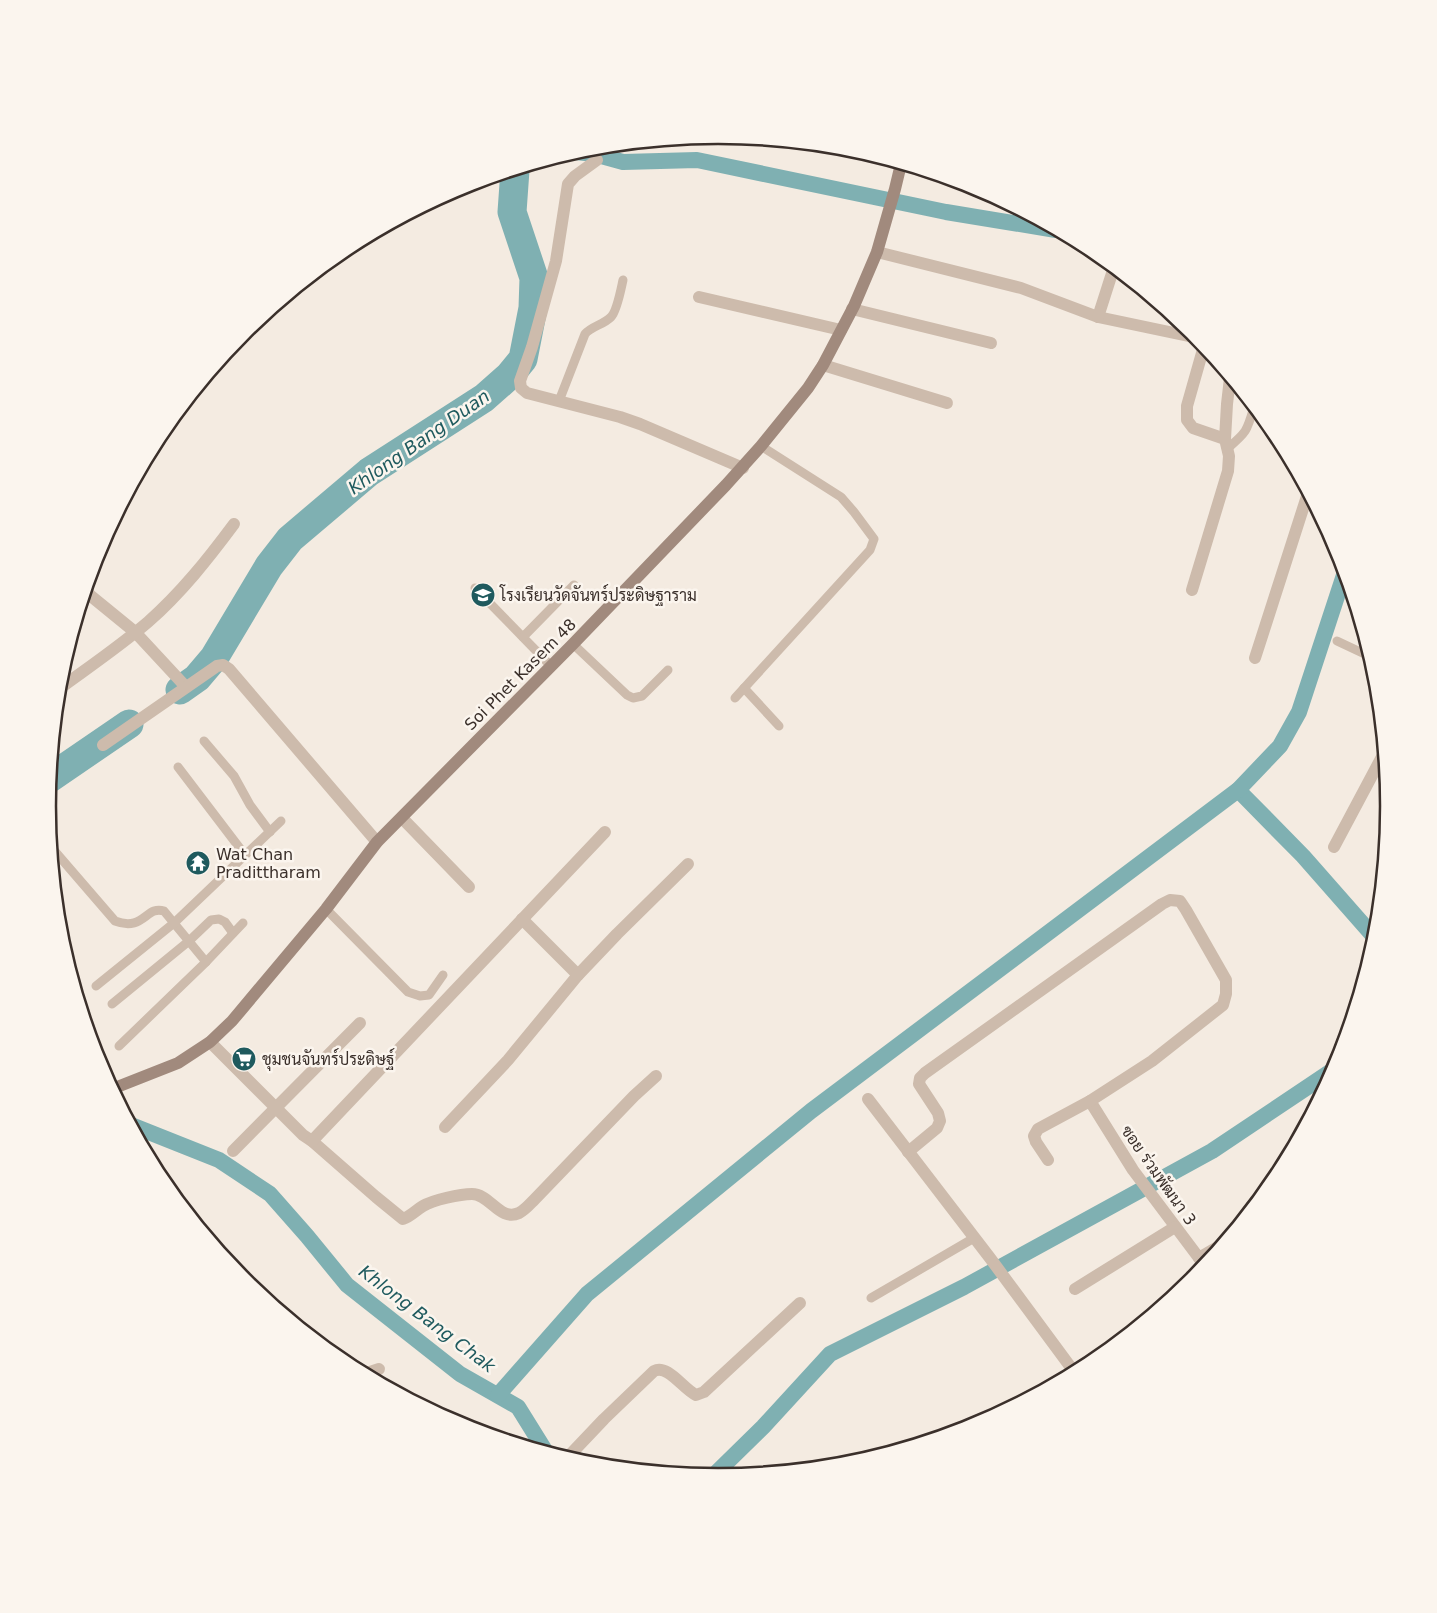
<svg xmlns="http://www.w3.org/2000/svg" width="1437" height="1613" font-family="'DejaVu Sans',Sarabun,sans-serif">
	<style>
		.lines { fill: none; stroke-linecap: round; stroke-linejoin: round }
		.canal { stroke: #7fb0b2; stroke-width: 16 }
		.river { stroke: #7fb0b2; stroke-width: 29 }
		.lane { stroke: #cdbbac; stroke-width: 9 }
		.street { stroke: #cdbbac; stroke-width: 12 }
		.secondary { stroke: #a18a7d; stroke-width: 12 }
		.labels { text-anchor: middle; stroke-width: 5; stroke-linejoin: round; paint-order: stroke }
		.poi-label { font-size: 16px; fill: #3b302b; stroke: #fbf5ee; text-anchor: start }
		.street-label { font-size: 16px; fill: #3b302b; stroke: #fbf5ee }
		.water-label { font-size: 18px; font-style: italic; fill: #1f5a5e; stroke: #fbf5ee }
		.rim { fill: none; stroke: #3b302b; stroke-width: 2.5 }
	</style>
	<rect width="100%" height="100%" fill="#f4ebe1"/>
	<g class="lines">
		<g class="canal">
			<polyline points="576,152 594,154 623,162 697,160 946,212 1056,230"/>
			<polyline points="1238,790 1303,856 1376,939"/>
			<polyline points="131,1125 219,1160 270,1194 307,1236 347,1285 460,1374 518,1407 546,1452"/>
			<polyline points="498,1395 587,1294 811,1111 1238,790 1280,746 1299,712 1345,572"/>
			<polyline points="712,1477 763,1427 830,1354 964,1287 1212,1151 1336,1068"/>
		</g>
		<g class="river">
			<polyline points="180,690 197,678 214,658 269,566 290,539 369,472 484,398 510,375 523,359 533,308 534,278 512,212 515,170"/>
			<polyline points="50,778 129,724"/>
		</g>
		<g class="lane">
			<path d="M559 401 585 334C592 326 603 325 611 317 617 311 621 289 623 280"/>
			<path d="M1227 449C1247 432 1247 431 1254 407"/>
			<polyline points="475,588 551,666"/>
			<polyline points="523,637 574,585"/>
			<polyline points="1337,641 1371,657"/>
			<polyline points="573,644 627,695 633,698 642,696 668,670"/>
			<polyline points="744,688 779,726"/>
			<polyline points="735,698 870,550 874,539 854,512 841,497 761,446"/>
			<polyline points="204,741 234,776 250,805 270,832"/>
			<polyline points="178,767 245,855"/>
			<path d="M52 848 115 921C144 932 146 905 164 911L206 962"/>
			<polyline points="326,909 408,992 420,996 429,995 443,975"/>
			<polyline points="96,986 174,923 281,821"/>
			<polyline points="112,1004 189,941 211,920 219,919 225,922 233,933"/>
			<polyline points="119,1046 206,962 243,923"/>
			<polyline points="871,1298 974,1238"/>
		</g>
		<g class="street">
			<polyline points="597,160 575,176 568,184 556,261 532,347 520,381 521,388 527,393 620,417 640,424 743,468"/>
			<polyline points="877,252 1021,288 1098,317 1198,338"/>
			<polyline points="699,297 841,330"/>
			<polyline points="852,309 991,343"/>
			<polyline points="1098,317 1114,267"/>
			<polyline points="1204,346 1187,406 1187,420 1193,428 1225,439"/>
			<polyline points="823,365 947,403"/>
			<polyline points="1192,590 1228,471 1229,456 1225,439 1227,404 1230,378"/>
			<polyline points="86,592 135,632 186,687"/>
			<polyline points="1255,658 1308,493"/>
			<path d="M59 689C89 667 120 646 148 622 181 593 208 559 234 524"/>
			<polyline points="103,745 217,666 223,665 229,669 377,842"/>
			<polyline points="402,818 469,887"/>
			<polyline points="1334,847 1384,753"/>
			<polyline points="522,919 578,975"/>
			<path d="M210 1042 303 1135 312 1141 376 1197 403 1219C411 1216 416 1210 423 1206 433 1200 460 1194 472 1194 490 1194 500 1222 519 1213 525 1210 530 1204 534 1200L634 1096 656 1076"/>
			<polyline points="868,1099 990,1258 1075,1373"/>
			<polyline points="1090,1101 1133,1170 1205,1266"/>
			<polyline points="445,1127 508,1060 578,975 617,934 688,864"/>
			<polyline points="312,1141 605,832"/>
			<polyline points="233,1151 360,1023"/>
			<polyline points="908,1152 937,1128 940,1121 938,1113 919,1084 920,1078 925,1073 1162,904 1170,900 1180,901 1186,910 1226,980 1226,994 1223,1005 1152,1061 1090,1101 1038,1129 1034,1136 1036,1142 1048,1160"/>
			<polyline points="1199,1258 1223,1244"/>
			<polyline points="1075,1289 1175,1227"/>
			<polyline points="364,1374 379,1369"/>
			<path d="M567 1458 604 1419 654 1371C668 1364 683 1389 696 1395L704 1392 800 1303"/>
		</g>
		<polyline class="secondary" points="112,1089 178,1063 210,1042 232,1021 326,909 377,842 573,644 726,485 761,446 808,388 823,365 854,306 877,252 895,189 901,164"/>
	</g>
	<defs>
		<symbol id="school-disc" viewBox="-11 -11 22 22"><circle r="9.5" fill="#1f5a5e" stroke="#fbf5ee"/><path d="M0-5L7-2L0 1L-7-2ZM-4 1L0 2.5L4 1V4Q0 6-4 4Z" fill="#fff"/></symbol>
		<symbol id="temple-disc" viewBox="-11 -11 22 22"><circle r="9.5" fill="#1f5a5e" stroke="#fbf5ee"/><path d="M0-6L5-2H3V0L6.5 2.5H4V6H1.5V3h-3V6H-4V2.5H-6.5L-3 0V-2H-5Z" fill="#fff"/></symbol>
		<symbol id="supermarket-disc" viewBox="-11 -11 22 22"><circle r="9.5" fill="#1f5a5e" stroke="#fbf5ee"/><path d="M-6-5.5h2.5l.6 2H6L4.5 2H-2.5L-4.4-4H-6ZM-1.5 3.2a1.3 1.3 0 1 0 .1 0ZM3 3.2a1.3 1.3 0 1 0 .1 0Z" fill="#fff"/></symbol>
	</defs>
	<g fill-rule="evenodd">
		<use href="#school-disc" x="469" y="581" width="28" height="28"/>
		<use href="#temple-disc" x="184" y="849" width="28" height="28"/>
		<use href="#supermarket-disc" x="230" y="1045" width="28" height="28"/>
	</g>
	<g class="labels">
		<g class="poi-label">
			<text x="500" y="601">โรงเรียนวัดจันทร์ประดิษฐาราม</text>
			<text x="216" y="860">Wat Chan<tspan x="216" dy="18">Pradittharam</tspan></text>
			<text x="262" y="1065">ชุมชนจันทร์ประดิษฐ์</text>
		</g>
		<g class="street-label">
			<text transform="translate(520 674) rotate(-45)" y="6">Soi Phet Kasem 48</text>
			<text transform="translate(1159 1175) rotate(55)" y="6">ซอย ร่วมพัฒนา 3</text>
		</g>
		<g class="water-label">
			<text transform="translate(419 442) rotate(-35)" y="6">Khlong Bang Duan</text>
			<text transform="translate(427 1319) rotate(37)" y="6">Khlong Bang Chak</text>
		</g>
	</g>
	<path d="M0 0H1437V1613H0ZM56 806a662 662 0 1 1 1324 0a662 662 0 1 1-1324 0Z" fill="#fbf5ee" fill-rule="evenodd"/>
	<path class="rim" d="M56 806a662 662 0 1 1 1324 0a662 662 0 1 1-1324 0Z"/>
</svg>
